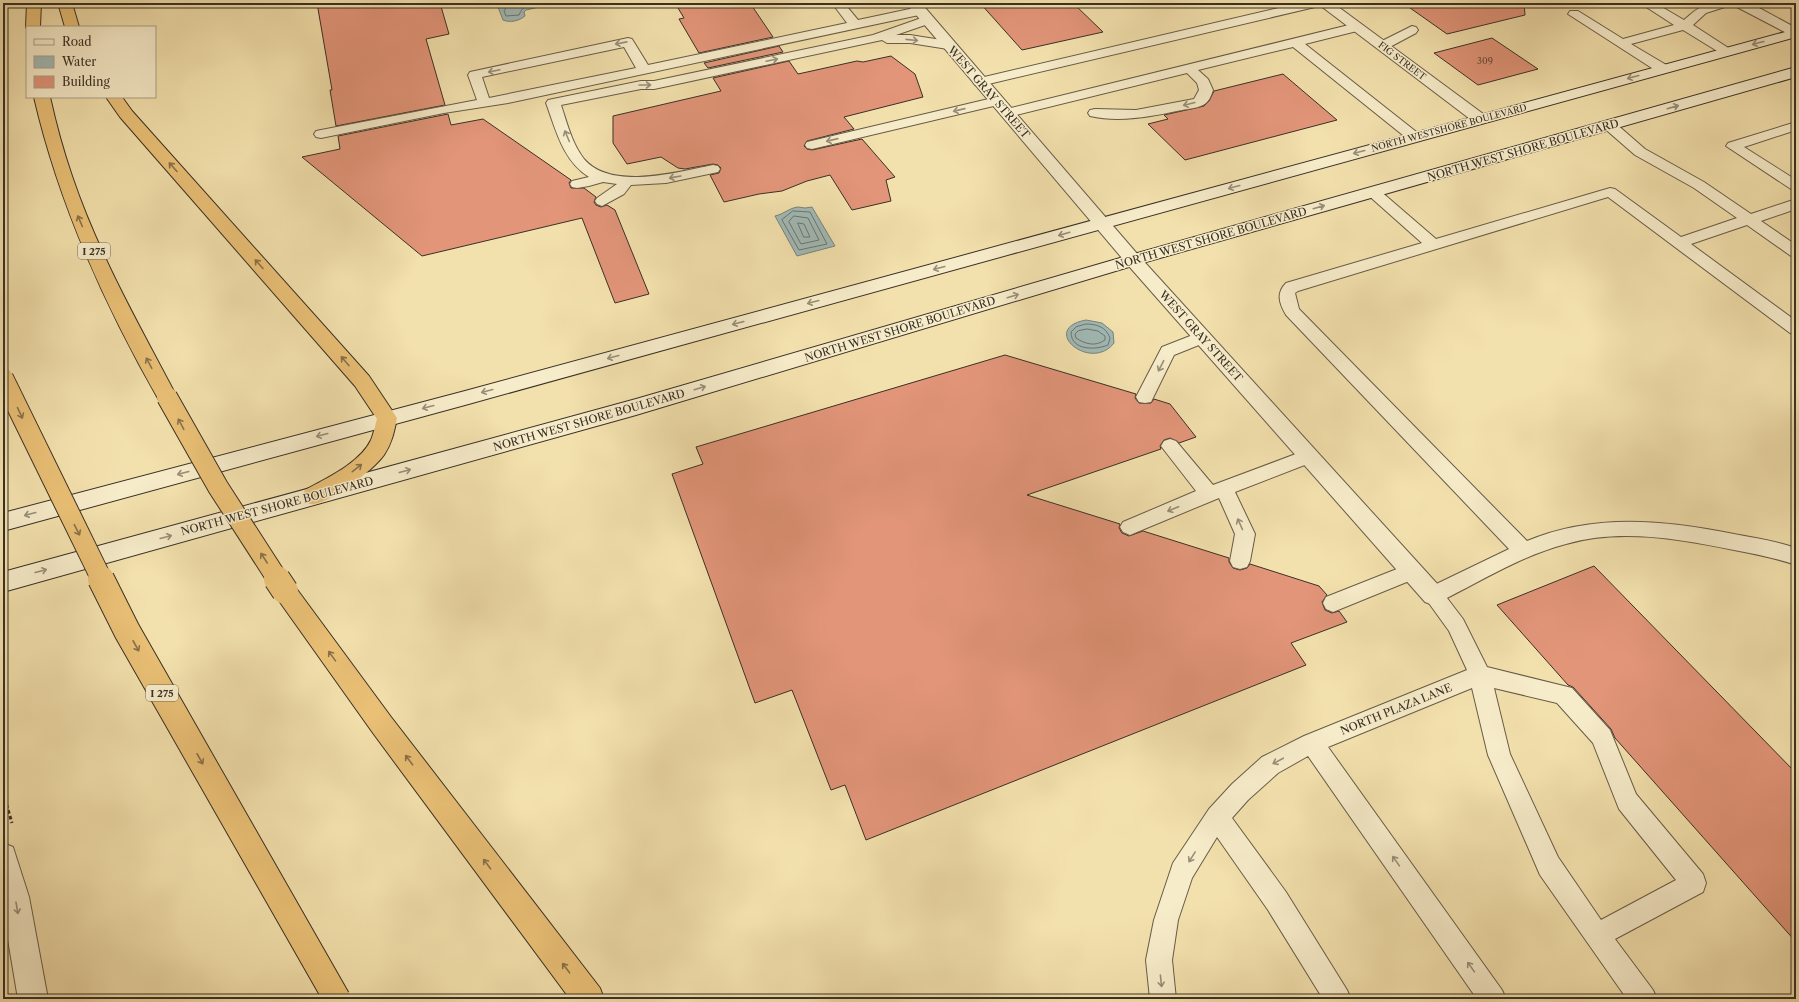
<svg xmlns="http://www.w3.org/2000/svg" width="1799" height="1002" font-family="'Libre Caslon Text',serif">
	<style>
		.water { fill: #a1bab7; stroke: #77837d }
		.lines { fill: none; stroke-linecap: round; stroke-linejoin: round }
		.shore { stroke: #6d756e; stroke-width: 1 }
		.building { fill: #e29579; stroke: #393026 }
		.lane-casing { stroke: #685c48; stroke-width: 2 }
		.street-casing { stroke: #685c48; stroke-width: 2 }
		.secondary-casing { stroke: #393026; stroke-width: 2 }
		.highway-casing { stroke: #393026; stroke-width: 2 }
		.path { stroke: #393026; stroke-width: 3; stroke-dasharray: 3.5 2.5; stroke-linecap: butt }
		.lane { fill: #f7ecca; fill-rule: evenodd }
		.street { fill: #f7ecca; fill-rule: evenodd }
		.secondary { fill: #f7ecca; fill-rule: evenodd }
		.highway { fill: #eac076; fill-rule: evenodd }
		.highway-bridge-far1-casing { stroke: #393026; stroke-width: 22; stroke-linecap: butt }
		.highway-bridge-casing { stroke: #393026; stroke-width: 28; stroke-linecap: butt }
		.highway-bridge-far1 { stroke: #eac076; stroke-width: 20 }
		.highway-bridge { stroke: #eac076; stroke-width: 26 }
		.oneway { stroke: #988e78 }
		.oneway2 { stroke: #89714a }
		.labels { text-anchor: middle; stroke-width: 3; stroke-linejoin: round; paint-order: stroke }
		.far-street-label { font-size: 9px; fill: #393026; stroke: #f7ecca }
		.number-label { font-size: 9px; fill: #63493b }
		.shield { fill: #f7ecca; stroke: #726857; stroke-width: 1 }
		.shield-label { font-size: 10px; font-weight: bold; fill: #393026 }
		.street-label { font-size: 11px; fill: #393026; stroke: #f7ecca }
	</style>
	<rect width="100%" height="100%" fill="#f3e1ad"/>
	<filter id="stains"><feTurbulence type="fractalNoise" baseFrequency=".005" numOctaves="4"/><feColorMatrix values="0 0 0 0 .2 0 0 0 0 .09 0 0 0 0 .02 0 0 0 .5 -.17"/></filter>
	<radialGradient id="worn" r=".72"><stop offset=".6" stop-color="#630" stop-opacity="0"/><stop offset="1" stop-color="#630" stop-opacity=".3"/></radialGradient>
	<g class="water">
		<path d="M514 3H547L548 5 526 10 524 12 525 16C519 21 510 23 503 20L498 7Z"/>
		<path d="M798 207 805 208 812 207 835 246 797 256 775 216C784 214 789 208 798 207Z"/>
		<path d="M1086 320 1102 323 1113 332 1114 343C1091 373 1038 329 1086 320Z"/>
	</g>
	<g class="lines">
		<g class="shore">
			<path d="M509 3 504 11 506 16 519 15C523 4 531 5 541 3"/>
			<polygon points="793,211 810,212 827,244 799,250 782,220"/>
			<polygon points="794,216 808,218 819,240 801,244 789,222"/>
			<polygon points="798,223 804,224 810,237 804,237"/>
			<path d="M1086 324C1097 324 1106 327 1110 338L1108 345C1096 350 1071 351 1071 332L1076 327Z"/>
			<path d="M1087 329 1098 331 1105 336V340C1095 347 1085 344 1076 338L1075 334 1078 331Z"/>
		</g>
	</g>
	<g class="building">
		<polygon points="317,3 440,3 449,34 426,39 445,105 336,126 330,90 332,90"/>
		<polygon points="675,3 750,3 773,37 699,53 679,19 684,18"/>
		<polygon points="980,3 1073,3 1103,32 1022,50"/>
		<polygon points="1403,3 1524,3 1525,15 1447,34"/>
		<polygon points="1492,38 1538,69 1478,85 1434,53"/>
		<polygon points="779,46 783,52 708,68 704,63"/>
		<polygon points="891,56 915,74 923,97 844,117 854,129 807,141 804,146 807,149 812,150 862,139 895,177 886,180 891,201 852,210 830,175 807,181 782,191 759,194 724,202 710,175 719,173 721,168 718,165 713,164 685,169 678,168 661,157 627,164 613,143 613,116 721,91 713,78 789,61 798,74 857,61 863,62"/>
		<polygon points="1283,74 1337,120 1185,160 1148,124 1168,119 1164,115 1204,106 1209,101 1214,91"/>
		<polygon points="448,114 451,125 483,119 571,180 569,183 571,188 584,188 596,197 594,202 596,205 601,207 607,205 615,210 649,294 615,303 582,218 422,256 302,157 340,149 338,136"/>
		<polygon points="1005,355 1136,394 1135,398 1139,403 1151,403 1154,399 1170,404 1196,437 1179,443 1170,438 1164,440 1160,446 1161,449 1027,495 1120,524 1119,528 1122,533 1129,536 1143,531 1229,558 1229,562 1233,568 1240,570 1247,568 1250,564 1319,586 1327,595 1322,602 1325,610 1332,613 1339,611 1347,622 1291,643 1306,665 866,840 845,785 831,790 792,690 755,703 672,474 703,464 696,447"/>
		<polygon points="1594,566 1796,773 1796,942 1615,738 1611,729 1573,687 1568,685 1497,605"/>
	</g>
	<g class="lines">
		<defs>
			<g id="lane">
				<path d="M832 3H844L858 20 919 7 925 11 919 15 508 103 444 113 321 138 316 137 314 134 316 131 321 130 477 100 468 75 470 72 628 38 632 39 648 65 847 23ZM624 47 636 68 489 98 482 77Z"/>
				<polygon points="1300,3 1321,3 1315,7 980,86 975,85 973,82 975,79 980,78"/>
				<path d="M1640 3H1655L1684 20C1702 4 1706 3 1730 3L1728 6 1706 13 1693 25 1733 51 1727 55 1722 54 1683 30 1631 44 1668 66 1669 69 1663 73 1658 72 1568 14 1570 11H1578L1623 39 1674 25Z"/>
				<path d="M927 16 931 17 933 20 931 23 896 35H910L948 41 952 42 954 45 952 48 948 49 910 43H887L882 40 654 89H641L561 105C567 123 572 144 584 159 611 191 678 172 713 165L718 166 720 169 718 172 666 183 631 185 624 194 602 206 597 204 595 201 597 198 617 184 603 182 589 186 577 188 572 187 570 184 572 181 589 177C563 161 556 130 546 103L548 100 641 81H654L873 35Z"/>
				<path d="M1357 23 1363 27 1361 30 1305 44 1419 134 1421 137 1419 140H1409L1293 47 1198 70 1208 79 1213 90C1211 96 1209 102 1203 105 1197 108 1188 109 1182 110 1153 116 1120 123 1090 116L1088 113 1090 110 1095 109 1136 110 1194 99 1199 90 1197 83 1187 73 1008 117 1003 116 1001 113 1003 110Z"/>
				<polygon points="1412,26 1416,27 1418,30 1416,33 1386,49 1382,50 1376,46 1378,43"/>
				<polygon points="997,97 1002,98 1004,101 1002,104 812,149 807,148 805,145 807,142"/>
				<path d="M1609 121 1614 122 1645 149 1704 182 1751 214 1796 199V209L1761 221 1796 245V257L1791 256 1747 225 1691 244 1796 321V335L1790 333 1608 197 1298 291 1295 293 1299 309 1527 541C1594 513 1664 520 1734 534 1755 538 1776 541 1796 548V565C1776 558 1755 554 1734 550 1680 539 1620 528 1566 544 1524 555 1486 578 1447 598L1463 619 1487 667 1572 688 1610 730 1636 794 1703 874 1706 883 1703 892 1615 939 1653 990 1657 999H1627L1540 875 1488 755 1472 688 1328 747 1502 990 1506 999H1477L1308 756 1278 773 1248 800 1232 818 1286 892 1347 990 1351 999H1323L1268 910 1217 837 1192 878 1178 920 1172 960 1176 999H1150L1146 960 1154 920 1173 863 1209 809 1232 784 1262 757 1304 736 1467 670 1449 631 1423 595 1426 589 1509 549 1286 315C1279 303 1276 293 1286 283L1422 243 1368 195 1366 192 1368 189H1378L1436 239 1610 188 1615 189 1681 237 1737 218 1694 188 1635 155 1604 128 1602 125 1604 122ZM1494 688 1557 703 1593 743 1619 809 1676 880 1601 920 1558 857 1510 754Z"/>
				<polygon points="1796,122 1796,130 1744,147 1796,180 1796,190 1791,189 1726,146 1728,143"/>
				<polygon points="1203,331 1209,333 1211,337 1209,341 1174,355 1151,402 1145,403 1139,402 1136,397 1162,347"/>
				<polygon points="1170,439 1176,441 1213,485 1309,449 1315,451 1318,456 1315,461 1235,492 1255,534 1250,561 1247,567 1240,569 1233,567 1230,561 1235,534 1219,498 1137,532 1130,535 1123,532 1120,527 1123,522 1196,491 1161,446 1164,441"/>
				<polygon points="1412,563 1419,565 1422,571 1419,577 1333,612 1326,609 1323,603 1326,597"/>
			</g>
			<g id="street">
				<polygon points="906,3 921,3 1139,256 1441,588 1445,595 1441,602 1433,605 1425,602 1127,264"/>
				<polygon points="1317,3 1333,3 1486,116 1488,119 1486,122 1474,122"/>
				<polygon points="1733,3 1750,3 1796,28 1796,38 1735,6"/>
				<polygon points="3,843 13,847 29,897 48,999 18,999 3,910"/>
			</g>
			<g id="secondary">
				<polygon points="1796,29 1796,37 465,405 3,531 3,513 465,391"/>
				<polygon points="1796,67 1796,77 1139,264 636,415 3,592 3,572 636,399 1127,256"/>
			</g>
			<g id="highway">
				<polygon points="27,3 41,3 40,27 27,27 27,29 26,27"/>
				<polygon points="58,3 72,3 79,27 65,27"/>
				<path d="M34 97H50C56 124 63 150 72 176 98 253 139 325 177 397L174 402 167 404 160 402C105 306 59 205 34 97Z"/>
				<path d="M106 97H122L132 111 369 376 397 418C394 432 392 443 384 455 373 470 332 502 314 504 311 505 308 503 305 502L302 496 305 490C327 478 360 463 371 440 374 433 375 425 377 419L355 386 120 117Z"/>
				<polygon points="285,581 293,584 391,717 600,988 604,999 570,999 373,733 277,598 273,591 277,584"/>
			</g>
		</defs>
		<use href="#lane" class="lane-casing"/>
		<use href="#street" class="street-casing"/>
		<use href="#secondary" class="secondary-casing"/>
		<use href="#highway" class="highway-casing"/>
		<polyline class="path" points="3,793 12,823"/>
		<use href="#lane" class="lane"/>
		<use href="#street" class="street"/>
		<use href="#secondary" class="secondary"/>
		<use href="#highway" class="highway"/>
		<defs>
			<g id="highway-bridge-far1">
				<polyline points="3,378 102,580"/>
				<polyline points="167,397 218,487 278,580"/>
			</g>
			<g id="highway-bridge">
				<polyline points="101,579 127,631 337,999"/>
				<polyline points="277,579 285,591"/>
			</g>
		</defs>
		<use href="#highway-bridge-far1" class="highway-bridge-far1-casing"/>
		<use href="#highway-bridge" class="highway-bridge-casing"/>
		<use href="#highway-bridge-far1" class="highway-bridge-far1"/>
		<use href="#highway-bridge" class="highway-bridge"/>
	</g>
	<defs><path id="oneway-shaft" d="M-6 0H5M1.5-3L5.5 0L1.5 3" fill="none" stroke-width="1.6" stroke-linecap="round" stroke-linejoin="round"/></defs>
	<g class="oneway">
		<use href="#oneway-shaft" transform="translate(912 40) rotate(6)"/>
		<use href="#oneway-shaft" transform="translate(621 43) rotate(169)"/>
		<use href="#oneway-shaft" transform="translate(1758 43) rotate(165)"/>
		<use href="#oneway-shaft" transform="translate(772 60) rotate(-12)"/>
		<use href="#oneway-shaft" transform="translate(494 71) rotate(168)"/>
		<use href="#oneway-shaft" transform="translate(1633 77) rotate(165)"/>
		<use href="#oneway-shaft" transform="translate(645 85)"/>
		<use href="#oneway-shaft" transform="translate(1189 104) rotate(166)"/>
		<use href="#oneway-shaft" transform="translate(1673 107) rotate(-16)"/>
		<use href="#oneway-shaft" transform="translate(959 110) rotate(167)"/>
		<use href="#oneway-shaft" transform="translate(567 136) rotate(-113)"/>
		<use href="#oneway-shaft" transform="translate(832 140) rotate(167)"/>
		<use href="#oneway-shaft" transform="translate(1359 152) rotate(165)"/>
		<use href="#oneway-shaft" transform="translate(675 177) rotate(170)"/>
		<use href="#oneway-shaft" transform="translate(1234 187) rotate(165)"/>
		<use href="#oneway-shaft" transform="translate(1319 207) rotate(-16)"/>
		<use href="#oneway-shaft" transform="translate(1064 234) rotate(164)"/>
		<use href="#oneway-shaft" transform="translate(939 268) rotate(165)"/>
		<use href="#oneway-shaft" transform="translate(1013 296) rotate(-17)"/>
		<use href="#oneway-shaft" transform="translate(813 302) rotate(165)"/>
		<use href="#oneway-shaft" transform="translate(738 323) rotate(165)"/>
		<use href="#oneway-shaft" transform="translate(613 357) rotate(165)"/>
		<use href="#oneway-shaft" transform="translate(1161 366) rotate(117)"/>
		<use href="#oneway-shaft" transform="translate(700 388) rotate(-17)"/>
		<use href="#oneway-shaft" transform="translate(487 391) rotate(165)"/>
		<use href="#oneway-shaft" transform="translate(428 407) rotate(165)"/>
		<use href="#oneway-shaft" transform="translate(322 435) rotate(165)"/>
		<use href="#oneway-shaft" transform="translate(405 471) rotate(-15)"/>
		<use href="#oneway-shaft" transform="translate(183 473) rotate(165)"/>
		<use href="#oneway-shaft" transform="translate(1173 509) rotate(157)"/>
		<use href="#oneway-shaft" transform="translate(30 514) rotate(165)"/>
		<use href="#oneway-shaft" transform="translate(1240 524) rotate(-114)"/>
		<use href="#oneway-shaft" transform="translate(166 537) rotate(-15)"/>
		<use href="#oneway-shaft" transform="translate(41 571) rotate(-15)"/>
		<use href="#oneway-shaft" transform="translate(1278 761) rotate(152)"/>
		<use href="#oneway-shaft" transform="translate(1192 857) rotate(122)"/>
		<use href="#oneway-shaft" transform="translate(1396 861) rotate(-125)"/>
		<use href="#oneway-shaft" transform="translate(17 908) rotate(80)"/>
		<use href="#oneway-shaft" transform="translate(1471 967) rotate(-125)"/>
		<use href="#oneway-shaft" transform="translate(1161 981) rotate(84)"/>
	</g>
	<g class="oneway2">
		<use href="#oneway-shaft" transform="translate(173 167) rotate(-132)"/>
		<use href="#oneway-shaft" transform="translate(80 221) rotate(-113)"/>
		<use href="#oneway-shaft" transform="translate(259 264) rotate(-132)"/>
		<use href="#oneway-shaft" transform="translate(345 361) rotate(-131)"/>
		<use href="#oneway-shaft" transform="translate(149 363) rotate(-118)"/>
		<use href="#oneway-shaft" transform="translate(20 413) rotate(65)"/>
		<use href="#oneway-shaft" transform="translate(181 424) rotate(-118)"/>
		<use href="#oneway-shaft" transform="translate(357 468) rotate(-38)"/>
		<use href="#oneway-shaft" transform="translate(77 530) rotate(63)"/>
		<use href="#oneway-shaft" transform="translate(264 558) rotate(-123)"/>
		<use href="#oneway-shaft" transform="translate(136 646) rotate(61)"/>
		<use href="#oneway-shaft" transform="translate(332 656) rotate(-126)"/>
		<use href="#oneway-shaft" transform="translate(200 759) rotate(61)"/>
		<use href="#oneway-shaft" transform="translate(409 760) rotate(-127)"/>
		<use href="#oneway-shaft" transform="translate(487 864) rotate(-127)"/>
		<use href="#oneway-shaft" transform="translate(566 968) rotate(-127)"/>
	</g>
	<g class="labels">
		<g class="far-street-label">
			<text transform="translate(1402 61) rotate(37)" y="3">FIG STREET</text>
			<text transform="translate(1449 128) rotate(-15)" y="3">NORTH WESTSHORE BOULEVARD</text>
		</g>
		<g class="number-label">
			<text x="1485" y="64">309</text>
		</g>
		<g class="shield">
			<rect x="78" y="243" width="32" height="16" rx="3"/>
			<rect x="146" y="685" width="32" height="16" rx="3"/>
		</g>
		<g class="shield-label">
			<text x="94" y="255">I 275</text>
			<text x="162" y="697">I 275</text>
		</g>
		<g class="street-label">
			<text transform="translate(989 92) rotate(49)" y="4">WEST GRAY STREET</text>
			<text transform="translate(1523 150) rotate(-16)" y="4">NORTH WEST SHORE BOULEVARD</text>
			<text transform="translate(1211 238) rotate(-16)" y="4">NORTH WEST SHORE BOULEVARD</text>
			<text transform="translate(900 329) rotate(-17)" y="4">NORTH WEST SHORE BOULEVARD</text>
			<text transform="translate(1201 336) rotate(48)" y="4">WEST GRAY STREET</text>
			<text transform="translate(589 420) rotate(-16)" y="4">NORTH WEST SHORE BOULEVARD</text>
			<text transform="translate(277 506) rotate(-15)" y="4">NORTH WEST SHORE BOULEVARD</text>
			<text transform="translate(1396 709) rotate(-22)" y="4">NORTH PLAZA LANE</text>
		</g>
	</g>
	<rect width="1799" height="1002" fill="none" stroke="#f3e1ad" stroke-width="16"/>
	<rect x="4" y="4" width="1791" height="994" fill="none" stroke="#393026" stroke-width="2"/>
	<rect x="8" y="8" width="1783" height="986" fill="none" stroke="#393026"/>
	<rect x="26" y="26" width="130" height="72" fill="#f7ecca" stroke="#aba188"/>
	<rect x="34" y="39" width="20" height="6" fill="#f7ecca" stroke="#aba188"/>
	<text x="62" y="46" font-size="12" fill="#393026">Road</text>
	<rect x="34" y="56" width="20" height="12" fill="#a1bab7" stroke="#aba188"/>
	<text x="62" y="66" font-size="12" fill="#393026">Water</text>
	<rect x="34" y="76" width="20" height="12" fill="#e29579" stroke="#aba188"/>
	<text x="62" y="86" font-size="12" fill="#393026">Building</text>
	<rect width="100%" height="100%" filter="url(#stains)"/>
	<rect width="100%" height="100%" fill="url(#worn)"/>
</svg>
